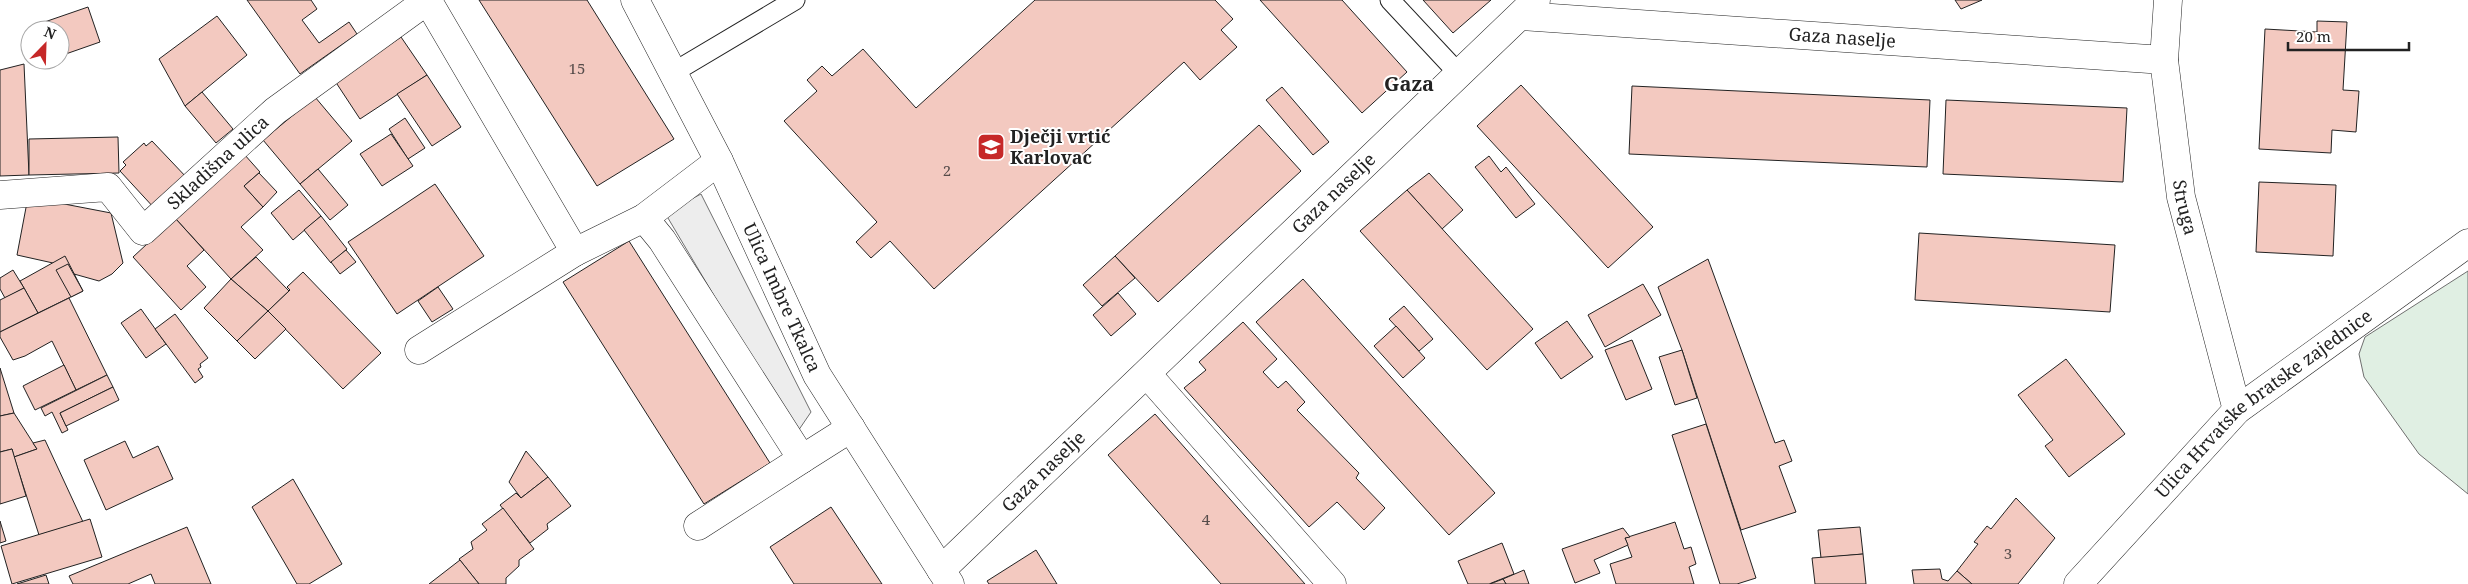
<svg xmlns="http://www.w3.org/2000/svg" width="2468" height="584" font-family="'Noto Serif',serif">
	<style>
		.green { fill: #e0efe3; stroke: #6f6f6f }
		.parking { fill: #ededed; stroke: #6f6f6f }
		.building { fill: #f3c9c0; stroke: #222 }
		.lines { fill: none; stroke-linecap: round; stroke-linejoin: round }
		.service-casing { stroke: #222; stroke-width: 21 }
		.minor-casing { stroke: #222; stroke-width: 29 }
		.service { stroke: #fff; stroke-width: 19 }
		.minor { stroke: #fff; stroke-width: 28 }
		.labels { text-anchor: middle; stroke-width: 4; stroke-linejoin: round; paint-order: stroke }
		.number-label { font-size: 15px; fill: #564c4a }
		.street-label { font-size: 18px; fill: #222; stroke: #fff }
		.poi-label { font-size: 18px; font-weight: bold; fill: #222; stroke: #fff; text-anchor: start }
		.quarter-label { font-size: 20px; font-weight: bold; fill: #222; stroke: #fff }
	</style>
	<rect width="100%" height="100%" fill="#fff"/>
	<polygon class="green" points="2468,271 2468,494 2419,454 2364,377 2359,354 2365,337"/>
	<polygon class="parking" points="701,194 811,412 796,434 665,213"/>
	<g class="building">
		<polygon points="247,0 311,0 317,9 302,20 319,43 349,22 357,34 300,74"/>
		<polygon points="479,0 587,0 674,139 597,186"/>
		<polygon points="1035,0 1215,0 1233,19 1221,30 1237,47 1200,80 1184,62 934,289 890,241 871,258 856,242 877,222 784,121 817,91 807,80 822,66 832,76 863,49 916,108"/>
		<polygon points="1260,0 1342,0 1407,72 1362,113"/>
		<polygon points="1423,0 1491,0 1453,33"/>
		<polygon points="1955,0 1982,0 1961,9"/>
		<polygon points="88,7 100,42 60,56 60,30 31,30 30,27"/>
		<polygon points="217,16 247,55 185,106 159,59"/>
		<polygon points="2317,21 2347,22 2343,90 2359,91 2356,132 2332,130 2331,153 2259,149 2265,29 2317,32"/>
		<polygon points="401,37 427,75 360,119 335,81"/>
		<polygon points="24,64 29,175 0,176 0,70"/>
		<polygon points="427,75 461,127 432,146 397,94"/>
		<polygon points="1521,85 1653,227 1608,268 1477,126"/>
		<polygon points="1632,86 1930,100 1927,167 1629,154"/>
		<polygon points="1282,87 1329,142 1313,155 1266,100"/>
		<polygon points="202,92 233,129 216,143 185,106"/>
		<polygon points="315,97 352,141 300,184 263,140"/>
		<polygon points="1946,100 2127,108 2123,182 1943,174"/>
		<polygon points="405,118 425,148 408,159 389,129"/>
		<polygon points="1259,125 1301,171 1158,302 1115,256"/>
		<polygon points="391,134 413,166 382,186 360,154"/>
		<polygon points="118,137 119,173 29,175 29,139"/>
		<polygon points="152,141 188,179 156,210 120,171 126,165 123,162 144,143 146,146"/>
		<polygon points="244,154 260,172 244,186 263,207 241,227 263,250 231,279 175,218"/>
		<polygon points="1489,156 1501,172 1506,167 1535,204 1516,218 1475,167"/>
		<polygon points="318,169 348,205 330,220 300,184"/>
		<polygon points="259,173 277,192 263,207 244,186"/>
		<polygon points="1429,173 1463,210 1442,229 1407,190"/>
		<polygon points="2259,182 2336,185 2333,256 2256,252"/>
		<polygon points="435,184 484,256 397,314 348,242"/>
		<polygon points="299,190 321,216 293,240 271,213"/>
		<polygon points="1407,190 1533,329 1487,370 1360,231"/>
		<polygon points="28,197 111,213 123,263 112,274 99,281 74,274 53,263 17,255"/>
		<polygon points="321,216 347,249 331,263 304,230"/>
		<polygon points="175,218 204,250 187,266 206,287 181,310 133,257"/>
		<polygon points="1919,233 2115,245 2110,312 1915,300"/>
		<polygon points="629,241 770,463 704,504 563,282"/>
		<polygon points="346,250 356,262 340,274 331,262"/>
		<polygon points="65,256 83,291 38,313 20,281"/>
		<polygon points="1115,256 1135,278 1102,306 1083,285"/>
		<polygon points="256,257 289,291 268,311 231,279"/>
		<polygon points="1708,259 1775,443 1784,440 1792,461 1779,466 1796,512 1741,530 1682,350 1658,287"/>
		<polygon points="68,264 83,291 71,297 56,270"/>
		<polygon points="13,270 24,288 5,298 0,289 0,278"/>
		<polygon points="303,272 381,353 343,389 268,311 290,290 287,287"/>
		<polygon points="231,279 268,311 237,341 204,308"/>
		<polygon points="1303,279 1495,493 1449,535 1256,322"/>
		<polygon points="1643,284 1661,315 1605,347 1588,315"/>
		<polygon points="438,287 453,309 432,322 418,301"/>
		<polygon points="24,288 38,313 0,332 0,300"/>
		<polygon points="1118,293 1136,314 1111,336 1093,315"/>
		<polygon points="69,298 107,375 76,390 52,341 25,356 13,360 0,337 0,332"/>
		<polygon points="1404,306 1433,339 1419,351 1389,319"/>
		<polygon points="141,309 166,344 146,358 121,323"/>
		<polygon points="268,311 286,329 255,359 237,341"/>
		<polygon points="175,314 208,358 200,364 201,367 198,369 203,377 195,383 155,329"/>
		<polygon points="1567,321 1593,357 1561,379 1535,343"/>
		<polygon points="1243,322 1277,359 1263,372 1278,388 1286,381 1305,402 1297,410 1359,473 1356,478 1385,508 1364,530 1337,502 1309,527 1184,388 1206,370 1199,362"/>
		<polygon points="1396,326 1425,358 1403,378 1374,346"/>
		<polygon points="1632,340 1652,389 1626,400 1605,350"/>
		<polygon points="1682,350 1697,398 1675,405 1659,357"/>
		<polygon points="2066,359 2125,434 2069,477 2045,446 2053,440 2018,395"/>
		<polygon points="64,365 76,390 35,410 23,386"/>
		<polygon points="0,368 14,413 0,416"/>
		<polygon points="107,375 113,387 60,413 68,430 62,433 52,412 45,416 41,408"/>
		<polygon points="113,387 119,400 66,426 60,413"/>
		<polygon points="14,413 37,449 14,457 12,449 0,452 0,416"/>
		<polygon points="1155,414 1305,584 1221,584 1108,455"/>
		<polygon points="1706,424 1756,578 1737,584 1720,584 1672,435"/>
		<polygon points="45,440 83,522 39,535 14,457 37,449 33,443"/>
		<polygon points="125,441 133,458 158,446 173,479 106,510 84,460"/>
		<polygon points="12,449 26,496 0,504 0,452"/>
		<polygon points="526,451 548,477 521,498 509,482"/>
		<polygon points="548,477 571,506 547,524 548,529 530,543 500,505 516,493 521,498"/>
		<polygon points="293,479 342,564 309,584 297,584 252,507"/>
		<polygon points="2016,498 2055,538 2018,584 1972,584 1957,571 1978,544 1974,542 1987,526 1991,529"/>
		<polygon points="831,507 882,584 794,584 770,547"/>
		<polygon points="503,508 534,549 519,560 519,566 506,578 506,584 479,584 459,559 473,549 471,542 487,530 482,524"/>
		<polygon points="90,519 102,557 12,584 1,546"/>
		<polygon points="0,521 6,541 0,543"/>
		<polygon points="1675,522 1684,549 1691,547 1696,564 1689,567 1694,584 1616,584 1610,564 1632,557 1625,538"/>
		<polygon points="187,527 211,584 155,584 151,574 128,584 73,584 69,576"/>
		<polygon points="1860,527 1863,554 1821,558 1818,530"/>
		<polygon points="1623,528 1630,537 1625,538 1628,545 1594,560 1600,573 1575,583 1562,549"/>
		<polygon points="1502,543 1514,574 1489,584 1468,584 1458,561"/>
		<polygon points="1036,550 1057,584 989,584 987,581"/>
		<polygon points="1863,554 1866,584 1815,584 1812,558"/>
		<polygon points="460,560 479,584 429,584"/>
		<polygon points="1940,569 1942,579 1948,581 1957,571 1972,584 1914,584 1912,570"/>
		<polygon points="1524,570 1529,584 1506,584 1503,579"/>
		<polygon points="46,575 49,584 17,584"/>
		<polygon points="1503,579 1506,584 1490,584"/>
	</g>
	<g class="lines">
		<defs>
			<g id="service">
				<polyline points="1390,0 1460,75"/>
				<polyline points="674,72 795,0"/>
			</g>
			<g id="minor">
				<path id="s1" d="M635 0 719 161 817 375 950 584"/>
				<path id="s2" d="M2168 0 2164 60 2181 197 2237 410"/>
				<polyline points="428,1 575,252 644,218 719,161"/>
				<path id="s3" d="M1522 16 2164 60"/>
				<path id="s4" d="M0 195 108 187 143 231 275 111 428 0"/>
				<polyline points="644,218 662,240 802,459 851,428"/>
				<polyline points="419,350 575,252"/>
				<polyline points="1147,374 1332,584"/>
				<polyline points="698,526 802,459"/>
				<path id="s5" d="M941 570 1536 0"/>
				<path id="s6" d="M2078 584 2237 410 2468 243"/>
			</g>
		</defs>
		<use href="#service" class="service-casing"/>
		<use href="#minor" class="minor-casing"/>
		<use href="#service" class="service"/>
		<use href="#minor" class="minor"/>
	</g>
	<defs>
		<symbol id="school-square" viewBox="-11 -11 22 22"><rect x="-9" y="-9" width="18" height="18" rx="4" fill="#c62828" stroke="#fff"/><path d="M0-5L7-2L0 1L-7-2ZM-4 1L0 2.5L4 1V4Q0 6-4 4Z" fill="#fff"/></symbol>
	</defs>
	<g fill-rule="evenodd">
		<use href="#school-square" x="975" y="131" width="32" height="32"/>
	</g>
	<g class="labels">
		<g class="number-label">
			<text x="577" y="74">15</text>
			<text x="947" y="176">2</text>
			<text x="1206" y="525">4</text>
			<text x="2008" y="559">3</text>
		</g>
		<g class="street-label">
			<text dy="6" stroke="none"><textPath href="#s3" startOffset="321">Gaza naselje</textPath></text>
			<text dy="6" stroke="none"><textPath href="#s4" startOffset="266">Skladišna ulica</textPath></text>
			<text dy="6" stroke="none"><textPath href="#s5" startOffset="544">Gaza naselje</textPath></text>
			<text dy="6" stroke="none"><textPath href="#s2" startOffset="209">Struga</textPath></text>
			<text dy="6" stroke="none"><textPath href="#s1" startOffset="332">Ulica Imbre Tkalca</textPath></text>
			<text dy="6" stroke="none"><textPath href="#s6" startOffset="260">Ulica Hrvatske bratske zajednice</textPath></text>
			<text dy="6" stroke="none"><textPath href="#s5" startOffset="142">Gaza naselje</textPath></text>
		</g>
		<g class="poi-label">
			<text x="1010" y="143">Dječji vrtić<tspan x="1010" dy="21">Karlovac</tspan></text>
		</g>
		<g class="quarter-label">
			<text x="1409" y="91">Gaza</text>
		</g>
	</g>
	<g transform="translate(45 45) rotate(23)"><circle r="24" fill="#ffffff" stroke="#a7a7a7"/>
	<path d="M0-4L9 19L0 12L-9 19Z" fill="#c62828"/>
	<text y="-8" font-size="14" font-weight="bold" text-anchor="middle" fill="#222222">N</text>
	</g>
	<path d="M2288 42v8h121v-8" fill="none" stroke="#222222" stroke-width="2.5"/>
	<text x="2296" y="42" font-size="15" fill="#222222" stroke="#ffffff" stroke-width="4" paint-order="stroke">20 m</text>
</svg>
